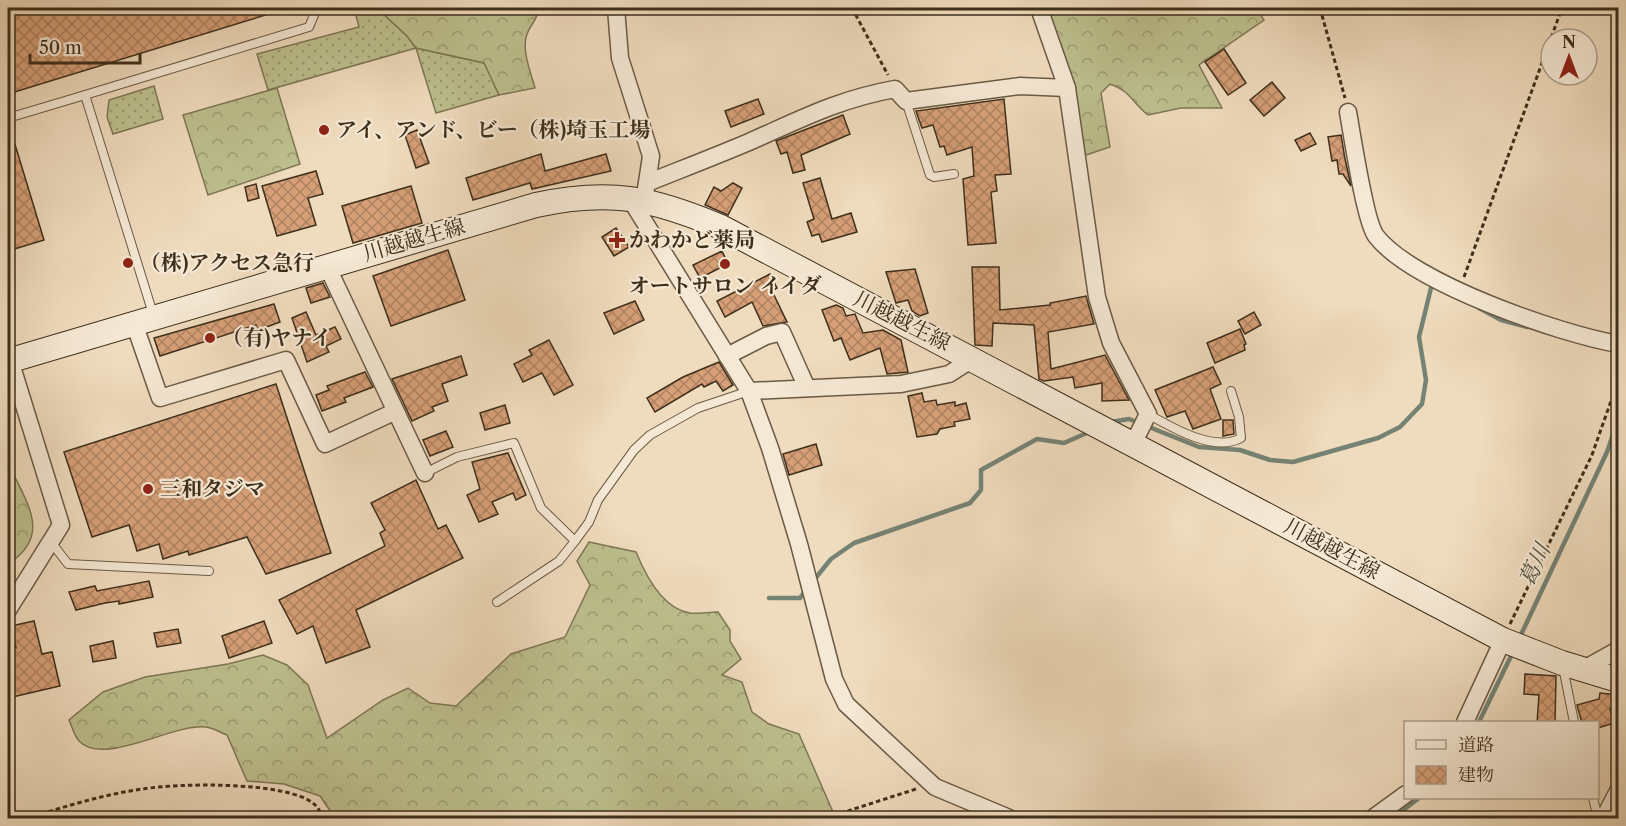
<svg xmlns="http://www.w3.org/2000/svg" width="1626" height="826" font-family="'Libre Caslon Text','Noto Serif JP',serif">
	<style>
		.grass { fill: url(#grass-dots); stroke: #7e7754; stroke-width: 1.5 }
		.forest { fill: url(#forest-crowns); stroke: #7e7754; stroke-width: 1.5 }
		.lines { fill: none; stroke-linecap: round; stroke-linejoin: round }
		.stream { stroke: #758374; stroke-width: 4.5 }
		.building { fill: url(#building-cross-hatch); stroke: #3e2f1b; stroke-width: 1.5 }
		.service-casing { stroke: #6a5a44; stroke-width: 10 }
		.minor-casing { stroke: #6a5a44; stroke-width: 19 }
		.secondary-casing { stroke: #3e2f1b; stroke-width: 26 }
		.path { stroke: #3e2f1b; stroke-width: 3; stroke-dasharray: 4.5 3; stroke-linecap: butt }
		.service { stroke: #f5e8d4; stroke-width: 8 }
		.minor { stroke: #f5e8d4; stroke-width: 16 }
		.secondary { stroke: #f5e8d4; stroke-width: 24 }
		.poi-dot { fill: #8f2418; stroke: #f5e8d4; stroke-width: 2 }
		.labels { text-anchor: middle; stroke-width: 4.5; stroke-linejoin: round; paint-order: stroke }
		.poi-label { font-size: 21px; font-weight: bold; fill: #3e2f1b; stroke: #f5e8d4; text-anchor: start }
		.street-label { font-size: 21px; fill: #3e2f1b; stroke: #f5e8d4 }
		.water-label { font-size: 22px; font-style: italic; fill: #555240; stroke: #f5e8d4 }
	</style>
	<defs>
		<pattern id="grass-dots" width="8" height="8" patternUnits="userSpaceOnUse" patternTransform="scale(1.5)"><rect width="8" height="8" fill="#bdbf8e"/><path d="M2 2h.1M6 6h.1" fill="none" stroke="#9b9c73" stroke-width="1.8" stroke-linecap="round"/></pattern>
		<pattern id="forest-crowns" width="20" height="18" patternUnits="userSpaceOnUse" patternTransform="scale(1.5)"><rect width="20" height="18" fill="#bdbf8e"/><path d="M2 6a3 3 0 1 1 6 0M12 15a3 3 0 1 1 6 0" fill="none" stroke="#9b9c73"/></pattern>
		<pattern id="building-cross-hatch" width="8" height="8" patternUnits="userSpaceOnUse" patternTransform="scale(1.5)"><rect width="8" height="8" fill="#d69f77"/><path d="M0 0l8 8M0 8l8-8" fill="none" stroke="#af8261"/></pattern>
	</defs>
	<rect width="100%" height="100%" fill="#efdbbd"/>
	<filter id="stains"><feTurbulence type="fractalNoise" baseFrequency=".00333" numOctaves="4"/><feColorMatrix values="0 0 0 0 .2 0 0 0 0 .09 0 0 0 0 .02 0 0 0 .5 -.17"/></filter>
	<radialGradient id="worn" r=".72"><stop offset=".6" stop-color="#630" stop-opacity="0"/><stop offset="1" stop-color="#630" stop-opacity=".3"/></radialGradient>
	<g class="grass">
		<polygon points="354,8 377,8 407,36 416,48 485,63 499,95 436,113 416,48 268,90 257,54 359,27"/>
		<polygon points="154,86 163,119 113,134 107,117 109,100"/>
	</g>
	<g class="forest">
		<path d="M377 8H538C538 20 531 23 527 34 521 49 531 73 535 88L499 95 484 63 416 48 407 36Z"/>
		<path d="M1046 8H1256L1264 20 1199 65 1222 108H1181L1148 115C1132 103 1131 91 1110 84L1101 93 1110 147 1083 156Z"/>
		<polygon points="277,88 300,164 208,195 183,115"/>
		<path d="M8 462C25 502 54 534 8 564Z"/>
		<path d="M589 542 636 552C645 574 663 609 690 613 698 614 709 612 718 612L730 630V641L741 659 722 675 742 682 752 712 769 724 799 734 833 812 816 818H335L320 796 284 784 247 781 227 735C221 733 212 727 205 727 171 724 104 767 79 741 74 736 72 726 69 720L103 692 145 677 228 664 263 655 287 665 308 685 327 738 383 700 408 688 430 703 456 706 511 654 565 637 590 585 577 561Z"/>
	</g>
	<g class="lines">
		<g class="stream">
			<polyline points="1479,308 1501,320 1527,327"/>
			<polyline points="1111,422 1129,419 1199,447 1240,450 1270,460 1293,462 1378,438 1400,427 1422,404 1426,380 1419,337 1432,284 1434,285"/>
			<polyline points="814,580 831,559 854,543 970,503 981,490 981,470 1037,439 1064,443 1089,432"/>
			<polyline points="769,598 800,598 807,589"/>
			<polyline points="1519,639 1607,452 1618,420"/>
			<polyline points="1479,722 1513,652"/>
			<polyline points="1393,818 1419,798"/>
		</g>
	</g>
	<g class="building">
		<polygon points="8,8 282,8 282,10 8,94"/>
		<polygon points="1224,49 1246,83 1228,95 1205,62"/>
		<polygon points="1272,82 1285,98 1264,116 1250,100"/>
		<polygon points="758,99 764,114 731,127 725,111"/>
		<polygon points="1004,99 1011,174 995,175 997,191 991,192 996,243 968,245 963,179 974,176 972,147 947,155 944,146 940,147 933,125 922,128 916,111"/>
		<polygon points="843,115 850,134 801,155 805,170 793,173 787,152 781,154 776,141"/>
		<polygon points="10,128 44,240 8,251 8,129"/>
		<polygon points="417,130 429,163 416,168 405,135"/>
		<polygon points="1310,133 1316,144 1301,151 1295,140"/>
		<polygon points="1341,135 1345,159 1351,186 1343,174 1339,174 1337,160 1332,161 1328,137"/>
		<polygon points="541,154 545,171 606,154 611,171 532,189 530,183 473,200 466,178"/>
		<polygon points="316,171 323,194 308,198 316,225 277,236 262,186"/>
		<polygon points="820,178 832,219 851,213 857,232 822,242 819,234 812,236 807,222 814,219 803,183"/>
		<polygon points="733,183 742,188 728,215 705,205 714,187 721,191"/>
		<polygon points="256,184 259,198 248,201 245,187"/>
		<polygon points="411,186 422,223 353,243 342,206"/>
		<polygon points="616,228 629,247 614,256 602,237"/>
		<polygon points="448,250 465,300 391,326 373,276"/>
		<polygon points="722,251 728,264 700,278 693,265"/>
		<polygon points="972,267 999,267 1000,310 1050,305 1050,303 1086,296 1094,324 1048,332 1051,369 1105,355 1129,400 1102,401 1102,383 1075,388 1073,377 1044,381 1039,379 1034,325 993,323 992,346 975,345"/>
		<polygon points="915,269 928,313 920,316 912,311 908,300 896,303 886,272"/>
		<polygon points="770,274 777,288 772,291 787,322 763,326 752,302 725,317 717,301"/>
		<polygon points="323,283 330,297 311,303 306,288"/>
		<polygon points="635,301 644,320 614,334 604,313"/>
		<polygon points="274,304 280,322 258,330 256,325 160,356 154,338"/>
		<polygon points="836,305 843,308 846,316 855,314 863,333 883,330 901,340 908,372 887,374 880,348 850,360 841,338 834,341 822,310"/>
		<polygon points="306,312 316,335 335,327 341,339 326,346 329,352 307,362 292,318"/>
		<polygon points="1254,312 1261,325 1245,334 1238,321"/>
		<polygon points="1240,329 1246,344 1244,345 1245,350 1215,363 1207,343"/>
		<polygon points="549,340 573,385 554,395 542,373 523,382 514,364 532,355 529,350"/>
		<polygon points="461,356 467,375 442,384 448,401 432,407 434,411 412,421 392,379"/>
		<polygon points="719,362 733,385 723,391 716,381 704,387 702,384 655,412 647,398 683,377"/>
		<polygon points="1213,367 1221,384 1210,389 1221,419 1193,429 1185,411 1167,417 1155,390"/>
		<polygon points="365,372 373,387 344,398 346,402 322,411 316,395 329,390 327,386"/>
		<polygon points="276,384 331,553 266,574 247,537 189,555 188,551 163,559 159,544 137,551 129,525 92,537 64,452"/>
		<polygon points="922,393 924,402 936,400 937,405 955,402 955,406 966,403 970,419 954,422 955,426 940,429 937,434 917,437 908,396"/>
		<polygon points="505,405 510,423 485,430 480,413"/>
		<polygon points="1223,420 1233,420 1234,434 1223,436"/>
		<polygon points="446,431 453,447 430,456 423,440"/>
		<polygon points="816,444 822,465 789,475 783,454"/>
		<polygon points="508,453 526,495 516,500 513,493 492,502 498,514 479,522 467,495 480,489 472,462"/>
		<polygon points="416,480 438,529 446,525 463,558 356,610 370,647 326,663 313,626 297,634 279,600 385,546 380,533 385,530 371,503"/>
		<polygon points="149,581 153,597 119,604 119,601 105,603 76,610 69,592 95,586 97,591"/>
		<polygon points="34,621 42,654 52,652 60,686 8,698 8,650 16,648 11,626"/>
		<polygon points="264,621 272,643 229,658 222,636"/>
		<polygon points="178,629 181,643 157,647 154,633"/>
		<polygon points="113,641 116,658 93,662 90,646"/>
		<polygon points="1525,674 1556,676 1555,723 1537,723 1539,695 1524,694"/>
		<polygon points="1600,693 1618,695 1618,710 1610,709 1614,723 1598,728 1598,723 1582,723 1577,705 1599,699"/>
	</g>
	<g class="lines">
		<defs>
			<g id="service">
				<polyline points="906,101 930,175 934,177 954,174"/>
				<polyline points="8,118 85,95"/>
				<polyline points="154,317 85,95 309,27 317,8"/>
				<path d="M1148 414C1171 427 1214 453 1241 438L1239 417 1231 391"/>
				<polyline points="425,473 457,457 514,443 541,508 575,541 589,522 598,500 634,450 650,435 698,408 749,391"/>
				<polyline points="51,542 68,564 209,571"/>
				<polyline points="497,602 559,561 575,541"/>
				<polyline points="1563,667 1574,722"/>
				<polyline points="1593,798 1598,818"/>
			</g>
			<g id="minor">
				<polyline points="616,8 620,58 651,156 647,183"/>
				<polyline points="1039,8 1067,88 1097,297 1111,343 1148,414 1133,444"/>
				<path d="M1348 112C1352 134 1365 222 1376 236 1412 283 1560 334 1618 344"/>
				<polyline points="629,197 749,391 770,448 799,544 834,679 846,704 935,787 1009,818"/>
				<path d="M644 199 647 183C682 169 716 156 749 142 801 119 839 99 895 89L906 101 1020 86 1067 88"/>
				<polyline points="327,266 425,473"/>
				<polyline points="134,323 160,398 286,360 325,444 394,412"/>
				<polyline points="727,356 766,336 782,332 807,388"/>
				<polyline points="749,391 901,384 949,374 974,358"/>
				<polyline points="8,610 61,525 10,360"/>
				<polyline points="1582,670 1618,650"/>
				<polyline points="1465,722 1503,640"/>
				<polyline points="1373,818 1406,794"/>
				<polyline points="1604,818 1618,791"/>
			</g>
			<path id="secondary" d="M8 361 536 205C611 189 652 198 721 227L1503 640 1562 663 1618 680"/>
		</defs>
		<use href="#service" class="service-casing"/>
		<use href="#minor" class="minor-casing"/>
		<use href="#secondary" class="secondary-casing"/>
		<g class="path">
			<polyline points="852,8 888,75"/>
			<polyline points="1320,8 1345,98"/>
			<polyline points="1464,277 1562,8"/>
			<polyline points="1510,624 1592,455 1618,381"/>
			<path d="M27 818C65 807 104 794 143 789 177 783 288 781 314 804 318 807 321 814 324 818"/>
			<polyline points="826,818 916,789"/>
		</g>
		<use href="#service" class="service"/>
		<use href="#minor" class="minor"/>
		<use href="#secondary" class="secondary"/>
	</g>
	<g class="poi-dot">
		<circle cx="324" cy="130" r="6"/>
		<path d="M614 231h6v6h6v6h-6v6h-6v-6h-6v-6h6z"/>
		<circle cx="128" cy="263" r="6"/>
		<circle cx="725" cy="264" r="6"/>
		<circle cx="210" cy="338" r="6"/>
		<circle cx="148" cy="489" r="6"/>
	</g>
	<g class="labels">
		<g class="poi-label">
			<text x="336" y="137">アイ、アンド、ビー（株)埼玉工場</text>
			<text x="629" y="247">かわかど薬局</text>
			<text x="140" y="270">（株)アクセス急行</text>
			<text x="725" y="293" text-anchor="middle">オートサロン イイダ</text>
			<text x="222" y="345">（有)ヤナイ</text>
			<text x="160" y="496">三和タジマ</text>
		</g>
		<g class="street-label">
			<text transform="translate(414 240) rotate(-16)" y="7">川越越生線</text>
			<text transform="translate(902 321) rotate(27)" y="7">川越越生線</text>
			<text transform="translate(1332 549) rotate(28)" y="7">川越越生線</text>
		</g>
		<g class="water-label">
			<text transform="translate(1534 565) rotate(-65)" y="8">葛川</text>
		</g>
	</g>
	<rect width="1626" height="826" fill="none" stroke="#efdbbd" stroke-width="30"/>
	<rect x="9" y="9" width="1608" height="808" fill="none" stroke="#3e2f1b" stroke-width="3"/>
	<rect x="15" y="15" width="1596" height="796" fill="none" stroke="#3e2f1b" stroke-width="1.5"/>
	<rect x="1404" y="721" width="195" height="78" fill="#f5e8d4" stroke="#ac9e8a" stroke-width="1.5"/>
	<rect x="1416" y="740" width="30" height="9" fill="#f5e8d4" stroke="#ac9e8a" stroke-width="1.5"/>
	<text x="1458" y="751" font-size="18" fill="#3e2f1b">道路</text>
	<rect x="1416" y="766" width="30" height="18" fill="url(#building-cross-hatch)" stroke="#ac9e8a" stroke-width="1.5"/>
	<text x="1458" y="781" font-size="18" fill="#3e2f1b">建物</text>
	<g transform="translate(1569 57)"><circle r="28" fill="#f5e8d4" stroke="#ac9e8a" stroke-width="1.5"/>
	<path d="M0-4.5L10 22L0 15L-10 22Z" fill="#8f2418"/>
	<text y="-9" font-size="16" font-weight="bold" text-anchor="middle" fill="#3e2f1b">N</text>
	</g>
	<path d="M30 54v9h110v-9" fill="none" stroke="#3e2f1b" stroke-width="3"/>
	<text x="39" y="54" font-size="18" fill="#3e2f1b" stroke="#f5e8d4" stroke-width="4.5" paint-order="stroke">50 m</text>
	<rect width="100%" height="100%" filter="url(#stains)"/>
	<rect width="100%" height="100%" fill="url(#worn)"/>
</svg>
